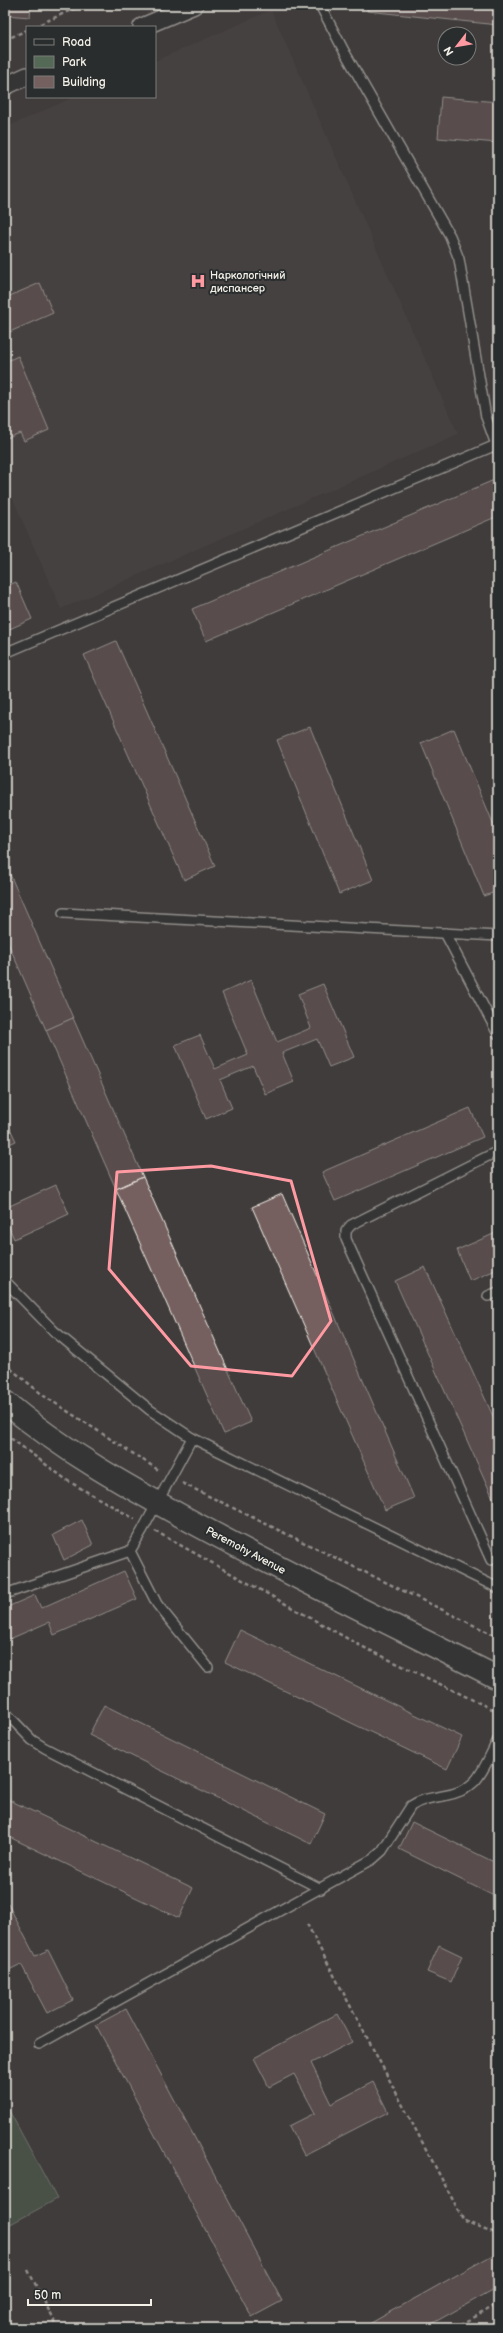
<svg xmlns="http://www.w3.org/2000/svg" width="503" height="2333" font-family="'Balsamiq Sans',sans-serif">
	<style>
		.built { fill: #504746 }
		.green { fill: #546a57; stroke: #a4aea0 }
		.building { fill: #74605e; stroke: #f4f1e8 }
		.lines { fill: none; stroke-linecap: round; stroke-linejoin: round }
		.lane-casing { stroke: #f4f1e8; stroke-width: 12 }
		.street-casing { stroke: #f4f1e8; stroke-width: 20 }
		.secondary-casing { stroke: #f4f1e8; stroke-width: 25 }
		.path { stroke: #f4f1e8; stroke-width: 2.5; stroke-dasharray: 4 3; stroke-linecap: butt }
		.lane { stroke: #2a2d2e; stroke-width: 9 }
		.street { stroke: #2a2d2e; stroke-width: 17 }
		.secondary { stroke: #2a2d2e; stroke-width: 22 }
		.marked { fill: none; stroke: #ff9aa2; stroke-width: 3; stroke-linejoin: round }
		.labels { text-anchor: middle; stroke-width: 4; stroke-linejoin: round; paint-order: stroke }
		.poi-label { font-size: 11px; fill: #f4f1e8; stroke: #2a2d2e; text-anchor: start }
		.street-label { font-size: 11px; fill: #f4f1e8; stroke: #2a2d2e }
	</style>
	<rect width="100%" height="100%" fill="#403c3c"/>
	<filter id="ink" filterUnits="userSpaceOnUse"><feTurbulence type="fractalNoise" baseFrequency=".025" numOctaves="2"/><feDisplacementMap in="SourceGraphic" scale="8" xChannelSelector="R" yChannelSelector="G"/><feConvolveMatrix kernelMatrix="1 2 1 2 8 2 1 2 1" color-interpolation-filters="sRGB"/></filter>
	<g filter="url(#ink)">
		<polygon class="built" points="271,10 458,434 61,609 5,481 5,128 74,97 155,97 155,61"/>
		<polygon class="green" points="5,2103 57,2199 5,2227"/>
		<g class="building">
			<polygon points="5,5 31,5 30,17 5,15"/>
			<polygon points="368,5 498,5 498,25 367,11"/>
			<polygon points="441,97 498,102 498,143 438,138"/>
			<polygon points="40,283 53,313 5,334 5,298"/>
			<polygon points="18,356 49,430 24,441 20,433 5,439 5,362"/>
			<polygon points="494,480 498,489 498,516 206,641 192,609"/>
			<polygon points="16,582 32,619 5,631 5,587"/>
			<polygon points="116,641 215,866 184,880 84,655"/>
			<polygon points="310,727 373,880 339,894 277,740"/>
			<polygon points="454,729 498,835 498,891 484,896 421,743"/>
			<polygon points="5,863 73,1018 46,1030 5,936"/>
			<polygon points="251,980 277,1042 311,1028 298,994 323,984 354,1057 329,1067 317,1039 282,1053 294,1082 265,1094 253,1066 220,1080 232,1108 206,1119 175,1045 200,1035 215,1069 248,1055 222,993"/>
			<polygon points="73,1018 143,1177 116,1189 46,1030"/>
			<polygon points="470,1108 483,1137 335,1201 322,1172"/>
			<polygon points="5,1118 16,1141 5,1146"/>
			<polygon points="143,1177 251,1422 224,1434 116,1189"/>
			<polygon points="56,1185 69,1214 14,1239 5,1218 5,1208"/>
			<polygon points="282,1194 414,1498 385,1510 252,1207"/>
			<polygon points="498,1232 498,1269 470,1281 457,1250"/>
			<polygon points="425,1267 498,1427 498,1509 395,1281"/>
			<polygon points="82,1520 93,1545 64,1560 53,1535"/>
			<polygon points="124,1571 137,1599 54,1635 49,1622 5,1641 5,1608 35,1595 41,1608"/>
			<polygon points="240,1630 462,1737 447,1769 225,1662"/>
			<polygon points="104,1705 325,1814 311,1844 89,1735"/>
			<polygon points="5,1798 193,1888 179,1918 5,1835"/>
			<polygon points="412,1822 498,1864 498,1898 399,1849"/>
			<polygon points="8,1904 35,1956 48,1950 73,2000 47,2013 21,1964 7,1971 5,1968 5,1905"/>
			<polygon points="439,1945 462,1956 451,1982 427,1972"/>
			<polygon points="126,2009 282,2301 252,2317 96,2025"/>
			<polygon points="337,2014 352,2042 311,2063 331,2104 373,2082 388,2112 304,2155 289,2126 315,2113 294,2074 269,2087 254,2058"/>
			<polygon points="498,2252 498,2287 424,2328 362,2328"/>
		</g>
		<g class="lines">
			<defs>
				<g id="lane">
					<polyline points="320,5 344,51 450,236 459,259 486,417 498,450"/>
					<polyline points="5,653 496,445"/>
					<polyline points="63,913 498,936"/>
					<polyline points="445,933 498,1034"/>
					<polyline points="5,1281 54,1331 150,1410 192,1438 498,1588"/>
					<polyline points="488,1296 498,1292"/>
					<polyline points="130,1551 157,1604 208,1667"/>
					<polyline points="491,1560 346,1239 346,1231 351,1225 498,1151"/>
					<polyline points="5,1594 130,1551 142,1531 192,1438"/>
					<polyline points="5,1712 32,1740 45,1748 321,1889"/>
					<path d="M39 2044 373 1859 382 1851 411 1806C421 1799 431 1798 443 1796 480 1790 482 1770 498 1740"/>
				</g>
				<g id="street">
					<polyline points="142,27 194,5"/>
					<polyline points="5,86 27,76"/>
				</g>
				<path id="secondary" d="M5 1402C63 1451 130 1488 196 1524 296 1578 397 1627 498 1678"/>
			</defs>
			<use href="#lane" class="lane-casing"/>
			<use href="#street" class="street-casing"/>
			<use href="#secondary" class="secondary-casing"/>
			<g class="path">
				<polyline points="34,27 82,5"/>
				<polyline points="5,40 27,30"/>
				<polyline points="5,1364 44,1396 160,1471"/>
				<polyline points="5,1434 68,1481 135,1519"/>
				<polyline points="182,1483 498,1637"/>
				<polyline points="155,1531 359,1645 498,1712"/>
				<polyline points="307,1924 464,2221 498,2234"/>
				<polyline points="28,2270 58,2328"/>
				<polyline points="455,2328 498,2304"/>
			</g>
			<use href="#lane" class="lane"/>
			<use href="#street" class="street"/>
			<use href="#secondary" class="secondary"/>
		</g>
	</g>
	<path d="M0 0H503V2333H0ZM211 1166 291 1181 331 1321 292 1376 191 1366 109 1269 117 1172Z" fill="#403c3c" fill-opacity=".55" fill-rule="evenodd"/>
	<path class="marked" d="M211 1166 291 1181 331 1321 292 1376 191 1366 109 1269 117 1172Z"/>
	<defs>
		<symbol id="hospital-bare" viewBox="-9 -9 18 18"><path d="M-5-5h3v3.5h4V-5h3V5h-3V1.5h-4V5h-3Z" fill="#ff9aa2" stroke="#2a2d2e" stroke-width="2.5" paint-order="stroke"/></symbol>
	</defs>
	<g fill-rule="evenodd">
		<use href="#hospital-bare" x="187" y="270" width="22" height="22"/>
	</g>
	<g class="labels">
		<g class="poi-label">
			<text x="210" y="279">Наркологічний<tspan x="210" dy="13">диспансер</tspan></text>
		</g>
		<g class="street-label">
			<text transform="translate(246 1550) rotate(28)" y="4">Peremohy Avenue</text>
		</g>
	</g>
	<rect width="503" height="2333" fill="none" stroke="#2a2d2e" stroke-width="20"/>
	<rect x="10" y="10" width="483" height="2313" fill="none" stroke="#f4f1e8" stroke-width="1.5" filter="url(#ink)"/>
	<rect x="26" y="26" width="130" height="72" fill="#2a2d2e" stroke="#7b7b78"/>
	<rect x="34" y="39" width="20" height="6" fill="#2a2d2e" stroke="#7b7b78"/>
	<text x="62" y="46" font-size="12" fill="#f4f1e8">Road</text>
	<rect x="34" y="56" width="20" height="12" fill="#546a57" stroke="#7b7b78"/>
	<text x="62" y="66" font-size="12" fill="#f4f1e8">Park</text>
	<rect x="34" y="76" width="20" height="12" fill="#74605e" stroke="#7b7b78"/>
	<text x="62" y="86" font-size="12" fill="#f4f1e8">Building</text>
	<g transform="translate(457 46) rotate(239)"><circle r="19" fill="#2a2d2e" stroke="#7b7b78"/>
	<path d="M0-3L7 15L0 10L-7 15Z" fill="#ff9aa2"/>
	<text y="-6" font-size="11" font-weight="bold" text-anchor="middle" fill="#f4f1e8">N</text>
	</g>
	<path d="M28 2299v6h123v-6" fill="none" stroke="#f4f1e8" stroke-width="2"/>
	<text x="34" y="2299" font-size="12" fill="#f4f1e8" stroke="#2a2d2e" stroke-width="3" paint-order="stroke">50 m</text>
</svg>
